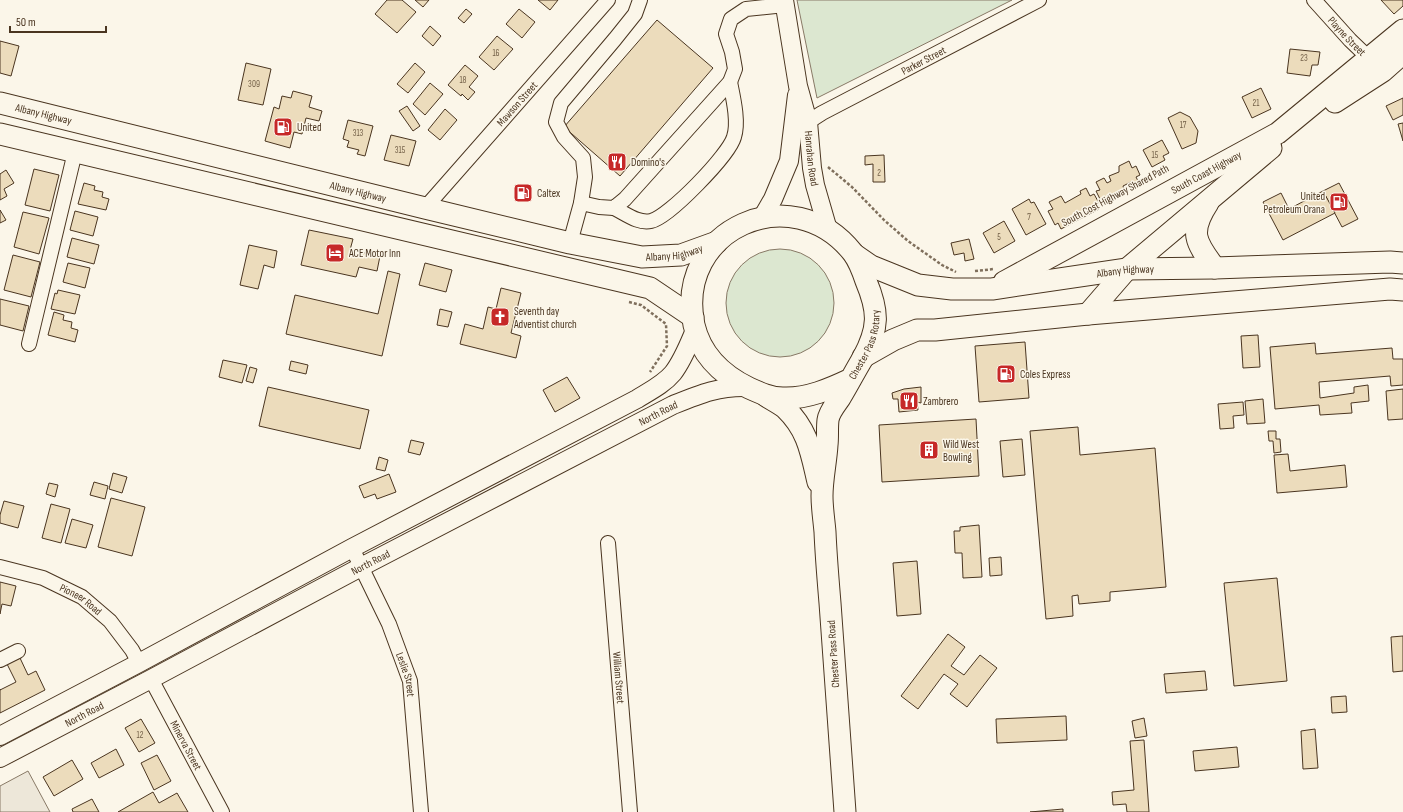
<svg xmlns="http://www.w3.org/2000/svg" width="1403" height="812" font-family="'Sofia Sans Condensed',sans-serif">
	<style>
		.green { fill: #dce7d0; stroke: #887966 }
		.parking { fill: #ede7d9; stroke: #887966 }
		.building { fill: #ecdcbc; stroke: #4a3520 }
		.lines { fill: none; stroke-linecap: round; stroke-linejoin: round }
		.minor-casing { stroke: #4a3520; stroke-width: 16 }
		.major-casing { stroke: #4a3520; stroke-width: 20 }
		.highway-casing { stroke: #4a3520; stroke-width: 23 }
		.path { stroke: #7f6f5c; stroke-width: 2.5; stroke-dasharray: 3 2; stroke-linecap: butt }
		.minor { stroke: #fbf6e9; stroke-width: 14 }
		.major { stroke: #fbf6e9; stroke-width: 18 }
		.highway { stroke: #fbf6e9; stroke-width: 21 }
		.labels { text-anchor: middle; stroke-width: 3; stroke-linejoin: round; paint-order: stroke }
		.number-label { font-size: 9px; fill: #725f47 }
		.street-label { font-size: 11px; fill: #4a3520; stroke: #fbf6e9 }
		.poi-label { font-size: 11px; fill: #4a3520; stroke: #fbf6e9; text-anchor: start }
	</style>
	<rect width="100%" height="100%" fill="#fbf6e9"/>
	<g class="green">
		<polygon points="797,0 1012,0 817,98"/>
		<circle cx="780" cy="303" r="54"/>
	</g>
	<polygon class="parking" points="28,771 50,812 0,812 0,786"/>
	<g class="building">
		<polygon points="387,0 402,0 416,12 397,33 375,14"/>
		<polygon points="415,0 429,0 423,7"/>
		<polygon points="538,0 558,0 550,10"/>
		<polygon points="1381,0 1403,0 1403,6 1394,14"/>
		<polygon points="466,9 472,14 464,23 458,18"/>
		<polygon points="519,9 535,22 522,38 506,24"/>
		<polygon points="657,20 713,68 620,176 564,127"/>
		<polygon points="430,26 441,36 433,46 422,36"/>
		<polygon points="497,36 513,49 494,70 479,57"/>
		<polygon points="0,41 19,46 11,76 0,73"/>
		<polygon points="1290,49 1320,52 1318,65 1312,65 1310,76 1287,73"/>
		<polygon points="246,63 271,69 263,105 238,100"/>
		<polygon points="415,63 425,72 408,93 397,84"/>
		<polygon points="465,65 478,76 469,87 475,92 468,100 462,94 461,96 448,85"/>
		<polygon points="430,83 443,94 425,115 413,104"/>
		<polygon points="1261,88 1271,109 1252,118 1242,97"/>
		<polygon points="293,91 312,96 309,107 322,111 319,121 306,118 302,134 294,132 290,148 265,141 274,107 279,109 282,96 291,98"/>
		<polygon points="1403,98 1403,115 1393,120 1386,106"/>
		<polygon points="407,106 420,126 413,131 399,111"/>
		<polygon points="445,109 457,120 440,140 428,130"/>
		<polygon points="1180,112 1190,117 1198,131 1196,143 1182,149 1168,118"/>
		<polygon points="348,120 373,126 365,156 357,154 359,150 347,147 349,141 343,139"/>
		<polygon points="1403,123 1403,141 1398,124"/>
		<polygon points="391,135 416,141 409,166 384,160"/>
		<polygon points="1162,140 1169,153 1163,156 1165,160 1152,167 1143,150"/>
		<polygon points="884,155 885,182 873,182 873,164 865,165 865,156"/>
		<polygon points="1129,161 1132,168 1136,166 1140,175 1136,177 1139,183 1133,185 1131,182 1123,186 1124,190 1101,201 1096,191 1100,190 1096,182 1104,178 1107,183 1111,181 1109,176 1119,172 1119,166"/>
		<polygon points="34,169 59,175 50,211 25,205"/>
		<polygon points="6,170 14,183 4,189 7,196 0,200 0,174"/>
		<polygon points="84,183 95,186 94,190 103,192 102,197 109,199 106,210 78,204"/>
		<polygon points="1339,183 1358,219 1342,227 1323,191"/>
		<polygon points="1086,188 1090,196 1094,194 1099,203 1097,204 1099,209 1061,229 1058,223 1055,225 1048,211 1053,209 1049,202 1061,196 1065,203 1081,194 1080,191"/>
		<polygon points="1323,191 1335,213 1283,240 1263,202 1281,193 1289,209"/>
		<polygon points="1029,199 1031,203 1034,202 1046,224 1026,235 1012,209"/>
		<polygon points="0,210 6,220 0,223"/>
		<polygon points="75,211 98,217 93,236 70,230"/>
		<polygon points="23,212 49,218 39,254 14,247"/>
		<polygon points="1004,221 1015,241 994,253 983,233"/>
		<polygon points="309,230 353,239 350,250 380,256 377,271 359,267 356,277 301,265"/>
		<polygon points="72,238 99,245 94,264 67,257"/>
		<polygon points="969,239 974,259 965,261 964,253 954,255 951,243"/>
		<polygon points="249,245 277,251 274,268 264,265 258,289 240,285"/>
		<polygon points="13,255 40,262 31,297 4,290"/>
		<polygon points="68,263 90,268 85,288 63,282"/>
		<polygon points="425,263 452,270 446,292 419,285"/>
		<polygon points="388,271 400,274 382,356 286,334 295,295 378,314"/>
		<polygon points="501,288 521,293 511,333 521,336 516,358 460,344 465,324 483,329 488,307 496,309"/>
		<polygon points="58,290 80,295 75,314 51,309 55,293 57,294"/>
		<polygon points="0,299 29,306 23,331 0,325"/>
		<polygon points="440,309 452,312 448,327 437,325"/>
		<polygon points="54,312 64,315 63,320 72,322 71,328 78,330 75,342 48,335"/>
		<polygon points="1258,335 1260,367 1243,368 1241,336"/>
		<polygon points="1025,342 1029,398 979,402 975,346"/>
		<polygon points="1315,343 1316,354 1392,348 1393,359 1403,359 1403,385 1391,386 1390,376 1319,382 1320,398 1354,393 1354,387 1368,385 1369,401 1351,403 1352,413 1320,415 1319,405 1275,409 1270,347"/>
		<polygon points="223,360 247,365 242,383 219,377"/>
		<polygon points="291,361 308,365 306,374 289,370"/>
		<polygon points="250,367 257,369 253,383 246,381"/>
		<polygon points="567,377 580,398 555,412 543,390"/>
		<polygon points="268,387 369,410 360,449 259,426"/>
		<polygon points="921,387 921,403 917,402 918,410 899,412 898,399 893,399 892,393 904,389"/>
		<polygon points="1403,389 1403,419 1388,420 1386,391"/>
		<polygon points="1263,399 1265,423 1247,424 1245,401"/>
		<polygon points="1243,402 1244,415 1233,416 1234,428 1220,429 1218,404"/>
		<polygon points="976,419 979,476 882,482 879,425"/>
		<polygon points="1078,427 1080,455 1155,448 1166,587 1110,592 1110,601 1079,604 1078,595 1072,596 1073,616 1046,619 1030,431"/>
		<polygon points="1268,431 1276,431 1276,439 1280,439 1281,452 1274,453 1273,441 1269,441"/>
		<polygon points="1022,439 1025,475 1003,477 1000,441"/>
		<polygon points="411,440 424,443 420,455 408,452"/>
		<polygon points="1288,454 1290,471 1345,465 1347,487 1277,493 1274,455"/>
		<polygon points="379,457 388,460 385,471 376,469"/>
		<polygon points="113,473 127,477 122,493 109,489"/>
		<polygon points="389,474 396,492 377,499 375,494 364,498 359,486"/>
		<polygon points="94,482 108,486 105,499 90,495"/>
		<polygon points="49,483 58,485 55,497 46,494"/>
		<polygon points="111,498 145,507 132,556 98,547"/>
		<polygon points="4,501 24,506 18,528 0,523 0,515"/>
		<polygon points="51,504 70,509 61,543 42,538"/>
		<polygon points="72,519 93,525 86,548 65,543"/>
		<polygon points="979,525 982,577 963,578 962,553 955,553 954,531 960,531 960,527"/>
		<polygon points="1001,557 1002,575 990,576 989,558"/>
		<polygon points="917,561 921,614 897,616 893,563"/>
		<polygon points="1277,578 1287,681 1234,686 1224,583"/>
		<polygon points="0,582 16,586 11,606 2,604 0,614"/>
		<polygon points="948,634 965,647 951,666 964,675 980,655 997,668 967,707 950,694 958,684 944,674 918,709 901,696"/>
		<polygon points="1403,636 1403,671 1393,672 1391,637"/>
		<polygon points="20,658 28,675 36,671 45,690 0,713 0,689 0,690 16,682 7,664"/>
		<polygon points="1205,671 1207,690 1166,693 1164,674"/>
		<polygon points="1346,696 1347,712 1332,713 1331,697"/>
		<polygon points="1066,716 1067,740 997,743 996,719"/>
		<polygon points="1144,718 1147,736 1135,738 1132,721"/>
		<polygon points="141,719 155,743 139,752 125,728"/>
		<polygon points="1315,729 1318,768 1303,769 1301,731"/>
		<polygon points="1144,740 1149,812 1127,812 1126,804 1113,805 1112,792 1134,790 1130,741"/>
		<polygon points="1237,747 1239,767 1195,771 1193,751"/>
		<polygon points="116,749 124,765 99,778 91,763"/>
		<polygon points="157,755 171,781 154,790 141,763"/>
		<polygon points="72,760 83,779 54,796 43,777"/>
		<polygon points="153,792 159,803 177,793 188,812 118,812"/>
		<polygon points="92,799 99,812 73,812 72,809"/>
		<polygon points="1063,809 1063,812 1030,812"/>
	</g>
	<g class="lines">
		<defs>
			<g id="minor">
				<path id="s1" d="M1314 0 1350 40 1375 64"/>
				<path id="s2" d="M808 122 822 113 1039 0"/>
				<polyline points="581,203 599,207 614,208 625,199 730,82 735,69 732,52 726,34 731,19 746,9 785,5"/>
				<path id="s3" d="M425 208 608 0"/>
				<path d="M614 208C625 213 638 224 651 221 669 217 729 155 734 137 739 122 733 97 730 82"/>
				<polyline points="570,243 581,203 585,177 583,158 564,137 556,122 561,103 615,39 635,14 640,0"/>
				<polyline points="29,344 75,152"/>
				<path id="s4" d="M608 543 630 812"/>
				<path id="s5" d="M352 548 389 624 410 681 421 812"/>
				<path id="s6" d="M0 567 43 578 82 597 110 621 132 650 139 663"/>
				<polyline points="0,660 18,651"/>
				<path id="s7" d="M151 679 222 812"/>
			</g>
			<g id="major">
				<path id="s8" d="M784 0 798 86 808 122 812 168 815 185 828 230"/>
				<polyline points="762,218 773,199 789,161 797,95"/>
				<path d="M0 736 139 663 352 548 637 399C650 391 664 384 673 373 683 360 689 344 695 330"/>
				<path id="s9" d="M0 758 151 679 361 567 673 405C700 394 719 386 748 387"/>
			</g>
			<g id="highway">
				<polyline points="1335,102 1383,71 1403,53"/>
				<path id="s10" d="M0 103 425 208 570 243 642 257 681 255 717 242"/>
				<polyline points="0,134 650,288 693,317"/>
				<path d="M1208 203C1189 232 1195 242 1215 268"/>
				<path id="s11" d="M855 255 871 266 918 285 952 289H992L1127 269 1215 268 1390 262 1403 263"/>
				<path id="s12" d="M1004 282 1278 133 1403 30"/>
				<polyline points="1088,314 1127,269 1271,148"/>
				<polyline points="863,357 893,340 917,330 935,330 1088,314 1390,289 1403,290"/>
				<path d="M766 396C772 400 779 403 785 408 808 430 811 452 818 482"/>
				<path id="s13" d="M845 812C840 742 835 673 830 603 828 579 826 556 825 532 824 520 822 508 822 496 822 479 826 462 827 445 828 437 827 428 828 420 829 412 836 404 840 398 848 385 855 371 863 358 879 328 879 312 866 281 863 272 859 261 853 253 792 176 674 229 694 325 701 355 722 375 749 388 760 393 771 398 783 398 807 399 830 389 851 379"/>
			</g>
		</defs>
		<use href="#minor" class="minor-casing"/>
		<use href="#major" class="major-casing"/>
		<use href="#highway" class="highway-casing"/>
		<g class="path">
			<polyline points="828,167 852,187 884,220 908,241 942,265 956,272"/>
			<polyline points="975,271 994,269"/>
			<polyline points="629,302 641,305 666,324 667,346 650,372"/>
		</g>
		<use href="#minor" class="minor"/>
		<use href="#major" class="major"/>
		<use href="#highway" class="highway"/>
	</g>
	<defs>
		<symbol id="fuel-square" viewBox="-11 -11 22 22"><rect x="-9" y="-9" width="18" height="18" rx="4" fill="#c62828" stroke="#fbf6e9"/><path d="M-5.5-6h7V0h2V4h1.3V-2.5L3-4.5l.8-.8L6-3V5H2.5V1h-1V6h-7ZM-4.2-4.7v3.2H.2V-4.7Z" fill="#fff"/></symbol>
		<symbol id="restaurant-square" viewBox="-11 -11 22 22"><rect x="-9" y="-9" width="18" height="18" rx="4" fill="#c62828" stroke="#fbf6e9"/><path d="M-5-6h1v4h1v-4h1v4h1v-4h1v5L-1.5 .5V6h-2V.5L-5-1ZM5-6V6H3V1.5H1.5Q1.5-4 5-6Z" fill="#fff"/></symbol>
		<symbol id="hotel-square" viewBox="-11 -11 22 22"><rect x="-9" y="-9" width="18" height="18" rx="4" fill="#c62828" stroke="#fbf6e9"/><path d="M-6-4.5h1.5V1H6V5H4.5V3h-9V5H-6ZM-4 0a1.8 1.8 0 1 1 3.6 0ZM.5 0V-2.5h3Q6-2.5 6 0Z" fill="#fff"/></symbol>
		<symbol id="church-square" viewBox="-11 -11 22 22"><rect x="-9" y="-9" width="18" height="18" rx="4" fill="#c62828" stroke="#fbf6e9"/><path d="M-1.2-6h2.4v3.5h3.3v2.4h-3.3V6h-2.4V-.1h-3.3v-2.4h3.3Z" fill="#fff"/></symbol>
		<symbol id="building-square" viewBox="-11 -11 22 22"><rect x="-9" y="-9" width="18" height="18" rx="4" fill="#c62828" stroke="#fbf6e9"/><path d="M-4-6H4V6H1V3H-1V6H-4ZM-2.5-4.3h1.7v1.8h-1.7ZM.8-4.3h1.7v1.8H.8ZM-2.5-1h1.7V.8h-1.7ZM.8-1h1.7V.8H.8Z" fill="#fff"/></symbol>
	</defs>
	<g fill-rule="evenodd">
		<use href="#fuel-square" x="272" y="116" width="22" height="22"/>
		<use href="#restaurant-square" x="606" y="151" width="22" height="22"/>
		<use href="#fuel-square" x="512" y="182" width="22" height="22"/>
		<use href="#fuel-square" x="1328" y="191" width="22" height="22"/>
		<use href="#hotel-square" x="324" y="242" width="22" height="22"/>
		<use href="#church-square" x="489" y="306" width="22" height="22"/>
		<use href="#fuel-square" x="995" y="363" width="22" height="22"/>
		<use href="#restaurant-square" x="898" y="390" width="22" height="22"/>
		<use href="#building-square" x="918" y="439" width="22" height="22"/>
	</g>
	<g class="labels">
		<g class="number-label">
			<text x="496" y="56">16</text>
			<text x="1304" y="61">23</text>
			<text x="463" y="83">18</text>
			<text x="254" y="87">309</text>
			<text x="1256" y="106">21</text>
			<text x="1183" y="128">17</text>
			<text x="358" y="136">313</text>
			<text x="400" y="153">315</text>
			<text x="1155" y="158">15</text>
			<text x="879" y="176">2</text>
			<text x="1029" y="220">7</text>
			<text x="999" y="240">5</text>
			<text x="140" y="738">12</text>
		</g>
		<g class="street-label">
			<text dy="4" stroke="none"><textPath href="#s1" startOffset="49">Playne Street</textPath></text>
			<text dy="4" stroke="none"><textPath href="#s2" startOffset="131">Parker Street</textPath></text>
			<text dy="4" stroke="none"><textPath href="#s3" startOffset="139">Mawson Street</textPath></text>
			<text dy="4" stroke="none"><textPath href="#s10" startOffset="45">Albany Highway</textPath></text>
			<text dy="4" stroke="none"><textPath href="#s8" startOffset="161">Hanrahan Road</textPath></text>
			<text dy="4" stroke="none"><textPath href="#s12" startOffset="230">South Coast Highway</textPath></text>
			<text dy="4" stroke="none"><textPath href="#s10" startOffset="369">Albany Highway</textPath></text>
			<text transform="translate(1115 195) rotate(-28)" y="4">South Cost Highway Shared Path</text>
			<text dy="4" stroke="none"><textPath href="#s10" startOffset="693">Albany Highway</textPath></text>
			<text dy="4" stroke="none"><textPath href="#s11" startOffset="279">Albany Highway</textPath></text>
			<text dy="4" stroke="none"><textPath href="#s13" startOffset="478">Chester Pass Rotary</textPath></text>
			<text dy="4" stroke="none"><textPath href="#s9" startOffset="743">North Road</textPath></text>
			<text dy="4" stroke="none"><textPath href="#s9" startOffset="419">North Road</textPath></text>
			<text dy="4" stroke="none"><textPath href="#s6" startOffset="88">Pioneer Road</textPath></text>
			<text transform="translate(833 654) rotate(-94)" y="4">Chester Pass Road</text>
			<text dy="4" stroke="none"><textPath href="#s5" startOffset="138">Leslie Street</textPath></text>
			<text dy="4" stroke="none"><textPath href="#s4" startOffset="135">William Street</textPath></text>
			<text dy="4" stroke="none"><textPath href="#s9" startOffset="95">North Road</textPath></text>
			<text dy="4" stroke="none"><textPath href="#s7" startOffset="75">Minerva Street</textPath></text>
		</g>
		<g class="poi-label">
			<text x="297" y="131">United</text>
			<text x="631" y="166">Domino's</text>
			<text x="537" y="197">Caltex</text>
			<text x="1325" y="200" text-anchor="end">United<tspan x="1325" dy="13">Petroleum Orana</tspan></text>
			<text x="349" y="257">ACE Motor Inn</text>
			<text x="514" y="315">Seventh day<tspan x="514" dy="13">Adventist church</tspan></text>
			<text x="1020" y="378">Coles Express</text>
			<text x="923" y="405">Zambrero</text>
			<text x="943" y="448">Wild West<tspan x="943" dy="13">Bowling</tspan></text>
		</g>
	</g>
	<path d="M10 26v6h96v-6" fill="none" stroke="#4a3520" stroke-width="2"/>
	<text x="16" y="26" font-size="12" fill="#4a3520" stroke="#fbf6e9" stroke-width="3" paint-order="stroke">50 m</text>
</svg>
